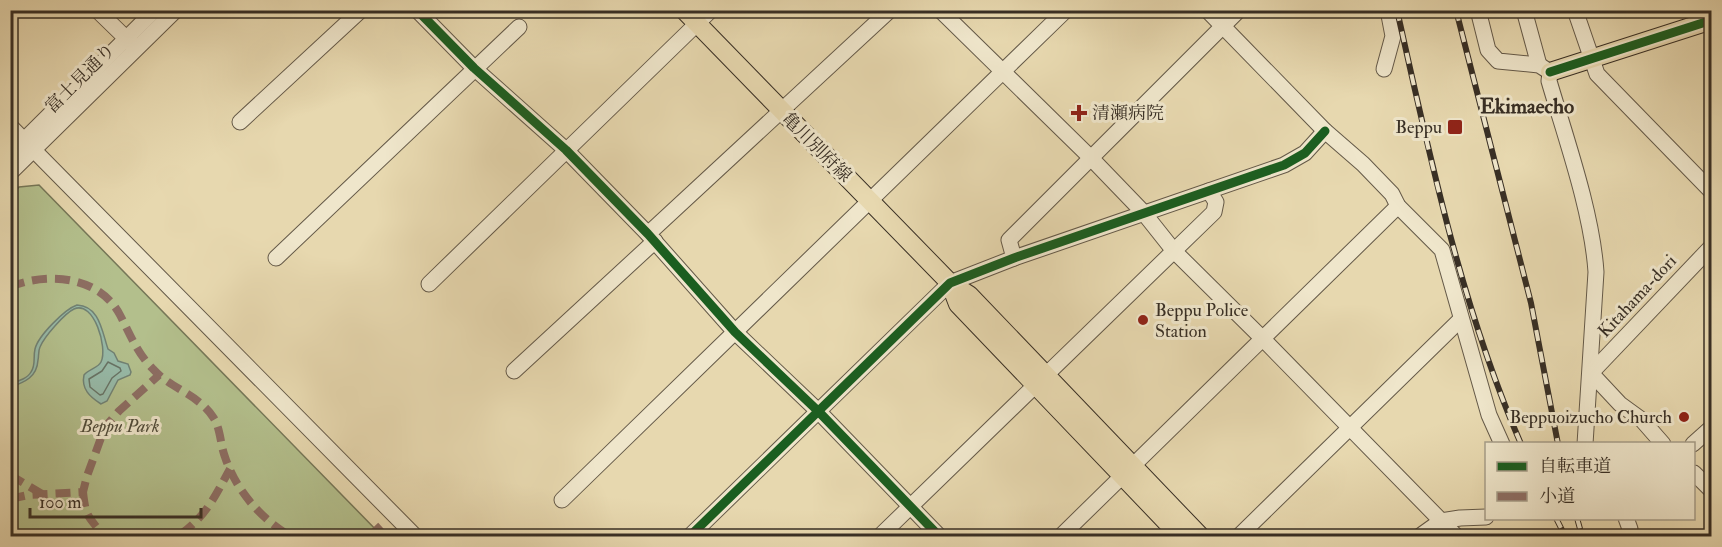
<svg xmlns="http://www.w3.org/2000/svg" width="1722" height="547" font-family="'IM FELL Double Pica','Noto Serif JP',serif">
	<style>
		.green { fill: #b3bf8c; stroke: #767758; stroke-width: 1.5 }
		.water { fill: #97baa8; stroke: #718274; stroke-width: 1.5 }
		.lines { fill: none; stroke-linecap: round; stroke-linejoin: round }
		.shore { stroke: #687466; stroke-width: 1.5 }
		.minor-casing { stroke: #645948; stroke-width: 17 }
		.major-casing { stroke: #382f25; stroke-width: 20 }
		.minor { stroke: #efe6cb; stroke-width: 15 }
		.major { stroke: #e7d8af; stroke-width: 18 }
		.rail-casing { stroke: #382f25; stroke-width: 6 }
		.rail { stroke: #efe6cb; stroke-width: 4; stroke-dasharray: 11; stroke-linecap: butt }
		.quiet { stroke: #8d6e63; stroke-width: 8; stroke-dasharray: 15 8; stroke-linecap: butt }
		.cycleway-casing { stroke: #efe6cb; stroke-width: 13 }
		.cycleway { stroke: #1b5e20; stroke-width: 9 }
		.poi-dot { fill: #8f2418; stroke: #efe6cb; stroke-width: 2 }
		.labels { text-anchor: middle; stroke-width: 6; stroke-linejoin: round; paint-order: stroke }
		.street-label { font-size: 18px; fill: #382f25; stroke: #efe6cb }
		.poi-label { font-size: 18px; fill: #382f25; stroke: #efe6cb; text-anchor: start }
		.park-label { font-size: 18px; font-style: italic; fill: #514c3a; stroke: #efe6cb }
		.quarter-label { font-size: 21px; font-weight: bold; fill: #382f25; stroke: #efe6cb }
	</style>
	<rect width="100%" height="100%" fill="#e7d8af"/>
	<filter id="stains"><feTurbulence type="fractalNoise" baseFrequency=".00333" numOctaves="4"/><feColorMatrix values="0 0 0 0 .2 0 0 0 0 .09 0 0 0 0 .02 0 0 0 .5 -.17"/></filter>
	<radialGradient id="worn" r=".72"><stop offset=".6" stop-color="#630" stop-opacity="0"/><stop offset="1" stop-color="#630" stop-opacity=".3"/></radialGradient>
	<polygon class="green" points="39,185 382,536 11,536 11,196 19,187"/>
	<path class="water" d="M77 305C100 306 102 332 108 349L114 353 118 361 128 364 131 372 130 375 118 380 107 401 101 404C90 397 81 389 84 375 89 369 98 368 101 362 108 348 94 300 74 309 65 313 44 337 40 347 38 351 39 356 38 360 37 377 25 382 11 387V383C18 381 27 379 31 372 36 365 33 357 35 349 38 336 65 309 77 305Z"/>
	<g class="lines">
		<polygon class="shore" points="108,362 120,368 121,371 112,378 103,394 100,395 90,387 89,379 102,371"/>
		<defs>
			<g id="minor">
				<polyline points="97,10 133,45"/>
				<polyline points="417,10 474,68 566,150 648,234 735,332 819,412 939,536"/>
				<polyline points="940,10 1090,157 1143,212 1174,251 1262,338 1456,536"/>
				<polyline points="1207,10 1325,131 1363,164 1392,194 1398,206 1442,250 1489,415 1502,444"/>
				<path d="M1478 10 1488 50 1498 61 1539 65 1550 72 1549 81C1566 139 1592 212 1596 272L1585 444"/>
				<polyline points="1524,10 1539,65"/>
				<polyline points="1575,10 1597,74 1712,192"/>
				<polyline points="1384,69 1393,36 1388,10"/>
				<polyline points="240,122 361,10"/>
				<polyline points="10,126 415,536"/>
				<polyline points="10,154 155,10"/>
				<polyline points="10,173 176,10"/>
				<polyline points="648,234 890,10"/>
				<polyline points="276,258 519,27"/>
				<polyline points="1014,258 1009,240 1239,10"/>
				<polyline points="429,284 711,10"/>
				<polyline points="514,371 655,241"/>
				<polyline points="1591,373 1712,246"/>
				<polyline points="1591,373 1620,404 1642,420 1663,444"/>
				<polyline points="1693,444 1712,427"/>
				<polyline points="1694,473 1712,491"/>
				<polyline points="562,500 1066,10"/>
				<polyline points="1626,518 1630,529"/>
				<polyline points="690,536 950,283 1014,258 1284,165 1305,153 1325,131"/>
				<polyline points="880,536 1214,212 1216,202 1209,191"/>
				<polyline points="1061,536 1398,206"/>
				<polyline points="1239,536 1461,319"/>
				<polyline points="1420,536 1441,521 1460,518 1486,517"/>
			</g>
			<g id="major">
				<polyline points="684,10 950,283 969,295 1200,536"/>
				<polyline points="1550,72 1712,20"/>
				<polyline points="950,283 958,304 1180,536"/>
			</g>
		</defs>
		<use href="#minor" class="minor-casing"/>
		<use href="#major" class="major-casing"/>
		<use href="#minor" class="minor"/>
		<use href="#major" class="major"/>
		<defs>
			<g id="rail">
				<path d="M1397 10C1430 157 1461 306 1521 444"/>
				<polyline points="1456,10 1531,303 1558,444"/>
				<polyline points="1556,518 1565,536"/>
				<polyline points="1577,518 1582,536"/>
			</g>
		</defs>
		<use href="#rail" class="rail-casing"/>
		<use href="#rail" class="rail"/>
		<g class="quiet">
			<path d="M10 287C46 272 99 275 120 315 130 334 137 353 153 369 171 389 198 394 213 417 221 429 220 444 225 457 236 490 260 518 290 536"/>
			<polyline points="10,475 42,494"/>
			<path d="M83 492C86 520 89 515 103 536"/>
			<polyline points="10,499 28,495 83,492 87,476 105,427 119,411 159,375"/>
			<path d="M181 534C207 515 215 496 230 469"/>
			<polyline points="370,536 386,521"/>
		</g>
		<defs>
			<g id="cycleway">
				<polyline points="417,10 474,68 566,150 648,234 735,332 819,412 939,536"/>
				<polyline points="1550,72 1712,20"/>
				<polyline points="690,536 950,283 1014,258 1284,165 1305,153 1325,131"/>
			</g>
		</defs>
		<use href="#cycleway" class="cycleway-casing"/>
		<use href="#cycleway" class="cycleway"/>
	</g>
	<g class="poi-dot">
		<path d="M1076 104h6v6h6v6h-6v6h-6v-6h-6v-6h6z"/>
		<rect x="1447" y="119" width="16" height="16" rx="3"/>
		<circle cx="1143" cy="320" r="6"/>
		<circle cx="1684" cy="417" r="6"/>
	</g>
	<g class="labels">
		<g class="street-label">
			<text transform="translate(80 78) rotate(-45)" y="6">富士見通り</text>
			<text transform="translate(817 147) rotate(45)" y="6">亀川別府線</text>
			<text transform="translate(1637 296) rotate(-47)" y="6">Kitahama-dori</text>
		</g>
		<g class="poi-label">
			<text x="1092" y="119">清瀬病院</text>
			<text x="1442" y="133" text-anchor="end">Beppu</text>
			<text x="1155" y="316">Beppu Police<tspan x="1155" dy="21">Station</tspan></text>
			<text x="1672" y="423" text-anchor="end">Beppuoizucho Church</text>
		</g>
		<g class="park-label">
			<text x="120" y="432">Beppu Park</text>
		</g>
		<g class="quarter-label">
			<text x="1527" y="113">Ekimaecho</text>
		</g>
	</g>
	<rect width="1722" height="547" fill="none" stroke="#e7d8af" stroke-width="36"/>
	<rect x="12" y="12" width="1698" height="523" fill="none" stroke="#382f25" stroke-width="3"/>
	<rect x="18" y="18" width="1686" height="511" fill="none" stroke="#382f25" stroke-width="1.5"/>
	<rect x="1485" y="442" width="210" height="78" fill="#efe6cb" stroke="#a69d89" stroke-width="1.5"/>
	<rect x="1497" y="462" width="30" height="9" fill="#1b5e20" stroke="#a69d89" stroke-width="1.5"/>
	<text x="1539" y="472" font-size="18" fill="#382f25">自転車道</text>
	<rect x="1497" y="492" width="30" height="9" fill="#8d6e63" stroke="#a69d89" stroke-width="1.5"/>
	<text x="1539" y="502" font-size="18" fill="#382f25">小道</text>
	<path d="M30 508v9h171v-9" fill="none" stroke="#382f25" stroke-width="3"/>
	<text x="39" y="508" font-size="18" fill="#382f25" stroke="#efe6cb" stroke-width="4.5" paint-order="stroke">100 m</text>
	<rect width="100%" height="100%" filter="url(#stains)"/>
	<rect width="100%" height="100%" fill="url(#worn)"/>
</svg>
